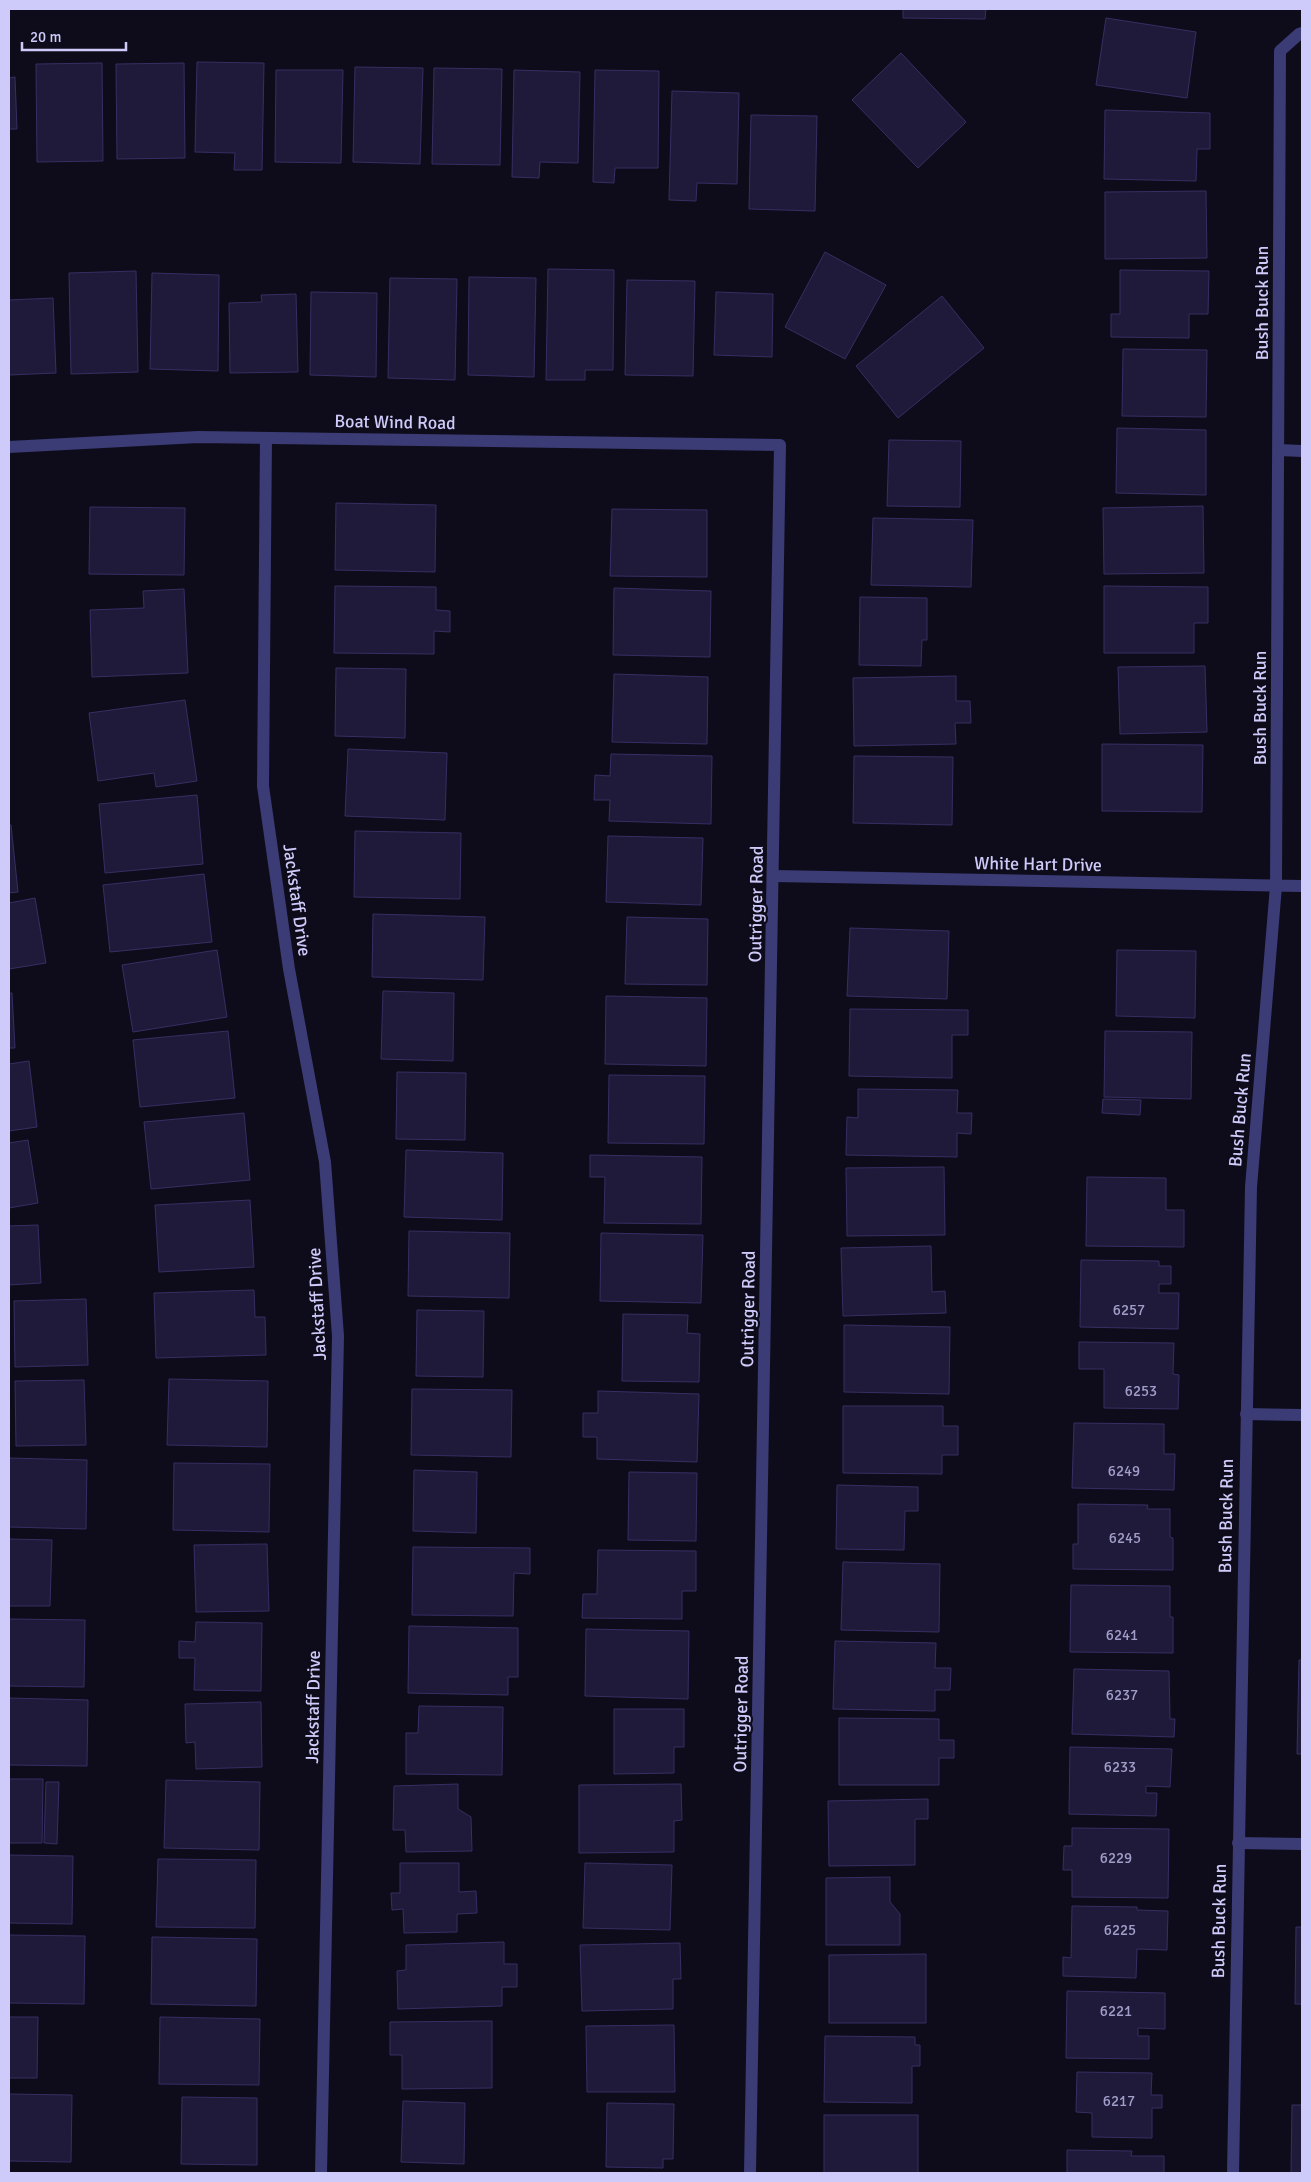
<svg xmlns="http://www.w3.org/2000/svg" width="1311" height="2182" font-family="Signika,sans-serif">
	<style>
		.building { fill: #1f1a39; stroke: #372e63 }
		.lines { fill: none; stroke-linecap: round; stroke-linejoin: round }
		.minor { stroke: #3b3b75; stroke-width: 12 }
		.labels { text-anchor: middle; stroke-width: 4.5; stroke-linejoin: round; paint-order: stroke }
		.number-label { font-size: 15px; fill: #a29eca }
		.street-label { font-size: 18px; fill: #cecafa; stroke: #0e0c1a }
	</style>
	<rect width="100%" height="100%" fill="#0e0c1a"/>
	<g class="building">
		<polygon points="903,9 986,9 985,19 903,18"/>
		<polygon points="1106,18 1196,32 1187,98 1096,85"/>
		<polygon points="901,53 966,122 918,168 852,100"/>
		<polygon points="197,62 264,63 262,170 234,170 235,153 195,152"/>
		<polygon points="102,63 103,161 37,162 36,64"/>
		<polygon points="184,63 185,158 117,159 116,64"/>
		<polygon points="355,67 423,68 420,164 353,162"/>
		<polygon points="434,68 502,69 500,165 432,164"/>
		<polygon points="276,70 343,70 341,163 275,162"/>
		<polygon points="514,70 580,72 578,163 540,162 539,178 512,177"/>
		<polygon points="595,70 659,71 658,168 615,168 614,183 593,182"/>
		<polygon points="15,77 17,129 9,129 9,78"/>
		<polygon points="672,91 739,93 737,184 697,183 696,201 669,200"/>
		<polygon points="1105,110 1210,113 1210,149 1197,149 1196,181 1104,179"/>
		<polygon points="751,115 817,116 815,211 749,209"/>
		<polygon points="1206,191 1207,258 1105,259 1105,192"/>
		<polygon points="825,252 886,285 845,359 785,327"/>
		<polygon points="548,269 614,270 613,370 585,370 585,380 546,380"/>
		<polygon points="1120,270 1209,271 1208,314 1189,314 1189,338 1111,337 1111,314 1120,314"/>
		<polygon points="136,271 138,372 71,374 69,273"/>
		<polygon points="152,273 219,275 218,371 150,369"/>
		<polygon points="469,277 536,278 534,377 468,375"/>
		<polygon points="390,278 457,279 455,380 388,378"/>
		<polygon points="627,280 695,281 693,376 625,375"/>
		<polygon points="311,292 377,293 376,377 310,375"/>
		<polygon points="716,292 773,294 772,357 714,355"/>
		<polygon points="296,294 298,372 230,373 229,303 262,302 261,295"/>
		<polygon points="942,296 984,348 898,418 856,366"/>
		<polygon points="53,298 56,373 9,375 9,300"/>
		<polygon points="1123,349 1207,350 1206,417 1122,416"/>
		<polygon points="1117,428 1206,430 1206,495 1116,493"/>
		<polygon points="889,440 961,441 960,507 887,506"/>
		<polygon points="336,503 436,505 435,572 335,570"/>
		<polygon points="1203,506 1204,573 1104,574 1103,508"/>
		<polygon points="90,507 185,508 184,575 89,574"/>
		<polygon points="612,509 707,510 707,577 610,576"/>
		<polygon points="873,518 973,520 971,587 871,585"/>
		<polygon points="335,586 436,587 436,610 450,611 450,632 434,631 434,654 334,653"/>
		<polygon points="1104,586 1208,587 1208,623 1194,623 1194,653 1104,653"/>
		<polygon points="614,588 711,591 710,657 613,655"/>
		<polygon points="184,589 188,673 92,677 90,610 144,608 143,591"/>
		<polygon points="860,597 927,598 927,640 922,640 921,666 859,665"/>
		<polygon points="1205,666 1207,732 1120,734 1118,667"/>
		<polygon points="336,668 406,669 405,738 335,736"/>
		<polygon points="614,674 708,677 707,744 612,742"/>
		<polygon points="956,676 956,701 970,701 971,723 955,723 956,744 854,746 853,678"/>
		<polygon points="185,700 197,781 156,787 154,773 98,781 89,713"/>
		<polygon points="1102,744 1203,745 1202,812 1102,811"/>
		<polygon points="348,749 447,753 445,820 345,816"/>
		<polygon points="611,754 712,756 711,824 609,821 610,800 594,800 595,775 610,776"/>
		<polygon points="854,756 953,757 952,825 853,823"/>
		<polygon points="197,795 203,864 105,873 99,804"/>
		<polygon points="9,825 11,825 18,892 9,893"/>
		<polygon points="355,831 461,833 460,899 354,897"/>
		<polygon points="608,836 703,838 701,905 606,902"/>
		<polygon points="204,874 212,942 110,952 103,885"/>
		<polygon points="35,898 46,963 9,969 9,903"/>
		<polygon points="373,914 485,917 483,980 372,977"/>
		<polygon points="627,917 708,919 707,985 625,984"/>
		<polygon points="850,928 949,931 947,999 847,996"/>
		<polygon points="217,950 227,1017 133,1032 122,965"/>
		<polygon points="1117,950 1196,951 1195,1018 1116,1016"/>
		<polygon points="383,991 454,993 453,1061 381,1059"/>
		<polygon points="9,993 12,993 15,1048 9,1048"/>
		<polygon points="606,996 707,998 706,1066 605,1064"/>
		<polygon points="850,1009 968,1010 968,1035 952,1035 952,1078 849,1076"/>
		<polygon points="228,1031 235,1098 140,1107 133,1040"/>
		<polygon points="1105,1031 1192,1032 1191,1099 1104,1097"/>
		<polygon points="29,1061 37,1127 9,1131 9,1064"/>
		<polygon points="397,1072 466,1073 465,1140 396,1139"/>
		<polygon points="609,1075 705,1076 704,1144 608,1143"/>
		<polygon points="858,1089 958,1090 957,1113 972,1113 971,1134 957,1133 957,1157 846,1155 847,1117 858,1118"/>
		<polygon points="1103,1099 1141,1100 1140,1115 1102,1113"/>
		<polygon points="244,1113 250,1180 151,1189 144,1122"/>
		<polygon points="28,1140 38,1203 9,1208 9,1143"/>
		<polygon points="406,1150 503,1153 502,1220 404,1217"/>
		<polygon points="590,1155 702,1157 701,1224 604,1223 605,1177 590,1177"/>
		<polygon points="944,1167 945,1235 847,1236 846,1168"/>
		<polygon points="1087,1177 1166,1178 1166,1210 1184,1210 1184,1247 1086,1246"/>
		<polygon points="250,1200 254,1267 159,1272 155,1205"/>
		<polygon points="38,1225 41,1283 9,1285 9,1226"/>
		<polygon points="409,1231 510,1233 509,1298 408,1296"/>
		<polygon points="601,1233 703,1235 701,1303 600,1301"/>
		<polygon points="931,1246 932,1292 945,1291 946,1313 843,1316 841,1248"/>
		<polygon points="1081,1260 1159,1261 1159,1266 1171,1266 1171,1284 1159,1284 1159,1293 1179,1293 1178,1329 1080,1327"/>
		<polygon points="254,1290 255,1317 265,1317 266,1355 156,1358 154,1293"/>
		<polygon points="86,1299 88,1365 15,1367 14,1301"/>
		<polygon points="417,1310 484,1311 483,1377 416,1376"/>
		<polygon points="623,1314 688,1315 687,1333 700,1334 699,1382 622,1381"/>
		<polygon points="844,1325 950,1327 949,1394 844,1392"/>
		<polygon points="1079,1342 1174,1343 1173,1374 1179,1375 1178,1409 1104,1408 1104,1369 1079,1369"/>
		<polygon points="169,1379 268,1381 267,1447 167,1445"/>
		<polygon points="84,1380 86,1445 16,1446 15,1381"/>
		<polygon points="412,1389 512,1390 511,1457 411,1455"/>
		<polygon points="598,1391 699,1394 697,1462 597,1459 597,1437 583,1437 583,1413 598,1413"/>
		<polygon points="843,1406 943,1406 943,1426 958,1426 958,1455 942,1455 942,1474 843,1473"/>
		<polygon points="1074,1423 1164,1424 1164,1454 1175,1454 1174,1490 1072,1488"/>
		<polygon points="9,1458 87,1460 86,1529 9,1527"/>
		<polygon points="174,1463 270,1464 269,1532 173,1530"/>
		<polygon points="414,1470 477,1472 476,1533 413,1531"/>
		<polygon points="629,1472 697,1473 696,1541 628,1540"/>
		<polygon points="837,1485 918,1487 918,1511 905,1511 904,1550 836,1549"/>
		<polygon points="1078,1504 1148,1505 1147,1509 1170,1509 1170,1537 1173,1538 1173,1570 1073,1569 1073,1544 1078,1544"/>
		<polygon points="9,1539 52,1540 50,1606 9,1606"/>
		<polygon points="267,1544 269,1611 196,1612 194,1545"/>
		<polygon points="413,1547 530,1548 530,1574 514,1573 513,1616 412,1615"/>
		<polygon points="598,1550 696,1551 696,1591 682,1591 682,1619 582,1618 583,1594 597,1594"/>
		<polygon points="843,1562 940,1564 939,1632 841,1630"/>
		<polygon points="1071,1585 1170,1586 1170,1617 1173,1617 1173,1653 1070,1652"/>
		<polygon points="9,1619 85,1620 84,1687 9,1686"/>
		<polygon points="196,1622 262,1623 261,1691 194,1690 195,1658 179,1658 179,1641 195,1642"/>
		<polygon points="409,1626 518,1628 518,1677 508,1677 508,1695 408,1693"/>
		<polygon points="586,1629 689,1631 688,1699 585,1696"/>
		<polygon points="835,1641 936,1643 935,1668 951,1668 950,1690 935,1690 935,1711 833,1709"/>
		<polygon points="1299,1660 1302,1660 1302,1754 1297,1754"/>
		<polygon points="1074,1669 1169,1671 1170,1719 1175,1719 1174,1737 1072,1734"/>
		<polygon points="9,1698 88,1700 87,1766 9,1765"/>
		<polygon points="261,1702 262,1767 196,1769 195,1742 186,1743 185,1704"/>
		<polygon points="419,1706 503,1707 502,1775 406,1774 406,1733 418,1733"/>
		<polygon points="614,1709 684,1709 684,1747 674,1747 674,1773 614,1774"/>
		<polygon points="839,1718 939,1719 939,1740 954,1740 954,1758 939,1758 939,1785 839,1785"/>
		<polygon points="1070,1747 1172,1749 1170,1787 1146,1786 1146,1793 1157,1793 1156,1816 1069,1814"/>
		<polygon points="9,1779 43,1779 42,1843 9,1843"/>
		<polygon points="166,1780 260,1782 259,1850 164,1848"/>
		<polygon points="46,1782 59,1782 57,1844 44,1843"/>
		<polygon points="458,1784 458,1809 471,1817 472,1851 406,1852 405,1830 393,1830 394,1786"/>
		<polygon points="681,1784 682,1820 674,1821 674,1852 579,1853 579,1785"/>
		<polygon points="928,1799 928,1819 915,1819 915,1865 829,1866 828,1801"/>
		<polygon points="1072,1828 1169,1829 1168,1898 1072,1897 1072,1870 1063,1870 1064,1846 1072,1846"/>
		<polygon points="9,1855 73,1856 72,1924 9,1923"/>
		<polygon points="158,1859 256,1860 255,1928 156,1927"/>
		<polygon points="400,1863 459,1863 459,1892 476,1891 477,1913 457,1914 457,1932 404,1933 403,1909 392,1910 391,1893 400,1893"/>
		<polygon points="585,1863 672,1865 670,1930 583,1928"/>
		<polygon points="890,1877 890,1902 900,1914 900,1945 826,1945 826,1878"/>
		<polygon points="1072,1906 1137,1907 1137,1910 1168,1911 1167,1950 1137,1949 1136,1978 1063,1976 1063,1957 1071,1958"/>
		<polygon points="1296,1927 1302,1927 1302,2004 1295,2004"/>
		<polygon points="9,1935 85,1936 84,2004 9,2003"/>
		<polygon points="152,1937 257,1939 256,2006 151,2004"/>
		<polygon points="504,1942 504,1964 517,1964 517,1987 502,1987 502,2006 398,2009 397,1971 406,1970 406,1945"/>
		<polygon points="680,1943 681,1979 673,1979 673,2009 582,2011 580,1945"/>
		<polygon points="926,1954 926,2023 829,2023 829,1955"/>
		<polygon points="1067,1991 1165,1993 1165,2029 1138,2028 1138,2036 1149,2036 1149,2059 1066,2058"/>
		<polygon points="9,2017 38,2017 37,2078 9,2078"/>
		<polygon points="160,2017 260,2019 259,2085 159,2084"/>
		<polygon points="492,2021 492,2088 402,2089 402,2055 390,2055 390,2022"/>
		<polygon points="674,2025 675,2092 587,2092 586,2026"/>
		<polygon points="825,2036 915,2037 915,2045 920,2045 920,2066 912,2066 912,2103 824,2102"/>
		<polygon points="1077,2072 1152,2073 1151,2095 1162,2095 1162,2108 1152,2108 1152,2138 1092,2137 1092,2113 1076,2112"/>
		<polygon points="9,2094 72,2095 71,2162 9,2161"/>
		<polygon points="182,2097 257,2098 257,2165 181,2164"/>
		<polygon points="403,2101 465,2103 464,2164 401,2162"/>
		<polygon points="607,2103 674,2104 673,2159 663,2159 663,2168 606,2167"/>
		<polygon points="1292,2105 1302,2105 1302,2173 1291,2173"/>
		<rect x="824" y="2115" width="94" height="58"/>
		<polygon points="1067,2150 1132,2151 1131,2156 1164,2156 1164,2173 1067,2173"/>
	</g>
	<g class="lines">
		<g class="minor">
			<polyline points="266,438 263,786 289,969 325,1162 338,1336 321,2173"/>
			<polyline points="9,447 198,437 780,445 750,2173"/>
			<polyline points="1279,450 1302,451"/>
			<polyline points="774,876 1302,886"/>
			<polyline points="1246,1414 1302,1415"/>
			<polyline points="1238,1843 1302,1844"/>
			<polyline points="1233,2173 1251,1187 1276,886 1280,51 1299,34 1302,33"/>
		</g>
	</g>
	<g class="labels">
		<g class="number-label">
			<text x="1129" y="1315">6257</text>
			<text x="1141" y="1396">6253</text>
			<text x="1124" y="1476">6249</text>
			<text x="1125" y="1543">6245</text>
			<text x="1122" y="1640">6241</text>
			<text x="1122" y="1700">6237</text>
			<text x="1120" y="1772">6233</text>
			<text x="1116" y="1863">6229</text>
			<text x="1120" y="1935">6225</text>
			<text x="1116" y="2016">6221</text>
			<text x="1119" y="2106">6217</text>
		</g>
		<g class="street-label">
			<text transform="translate(1262 303) rotate(-90)" y="6">Bush Buck Run</text>
			<text transform="translate(395 422) rotate(1)" y="6">Boat Wind Road</text>
			<text transform="translate(1260 708) rotate(-90)" y="6">Bush Buck Run</text>
			<text transform="translate(1038 864) rotate(1)" y="6">White Hart Drive</text>
			<text transform="translate(297 900) rotate(82)" y="6">Jackstaff Drive</text>
			<text transform="translate(756 904) rotate(-89)" y="6">Outrigger Road</text>
			<text transform="translate(1240 1110) rotate(-85)" y="6">Bush Buck Run</text>
			<text transform="translate(317 1304) rotate(-93)" y="6">Jackstaff Drive</text>
			<text transform="translate(748 1309) rotate(-89)" y="6">Outrigger Road</text>
			<text transform="translate(1226 1516) rotate(-89)" y="6">Bush Buck Run</text>
			<text transform="translate(313 1707) rotate(-89)" y="6">Jackstaff Drive</text>
			<text transform="translate(741 1714) rotate(-89)" y="6">Outrigger Road</text>
			<text transform="translate(1219 1921) rotate(-89)" y="6">Bush Buck Run</text>
		</g>
	</g>
	<rect width="1311" height="2182" fill="none" stroke="#cecafa" stroke-width="20"/>
	<path d="M22 42v8h104v-8" fill="none" stroke="#cecafa" stroke-width="2.5"/>
	<text x="30" y="42" font-size="15" fill="#cecafa" stroke="#0e0c1a" stroke-width="4" paint-order="stroke">20 m</text>
</svg>
